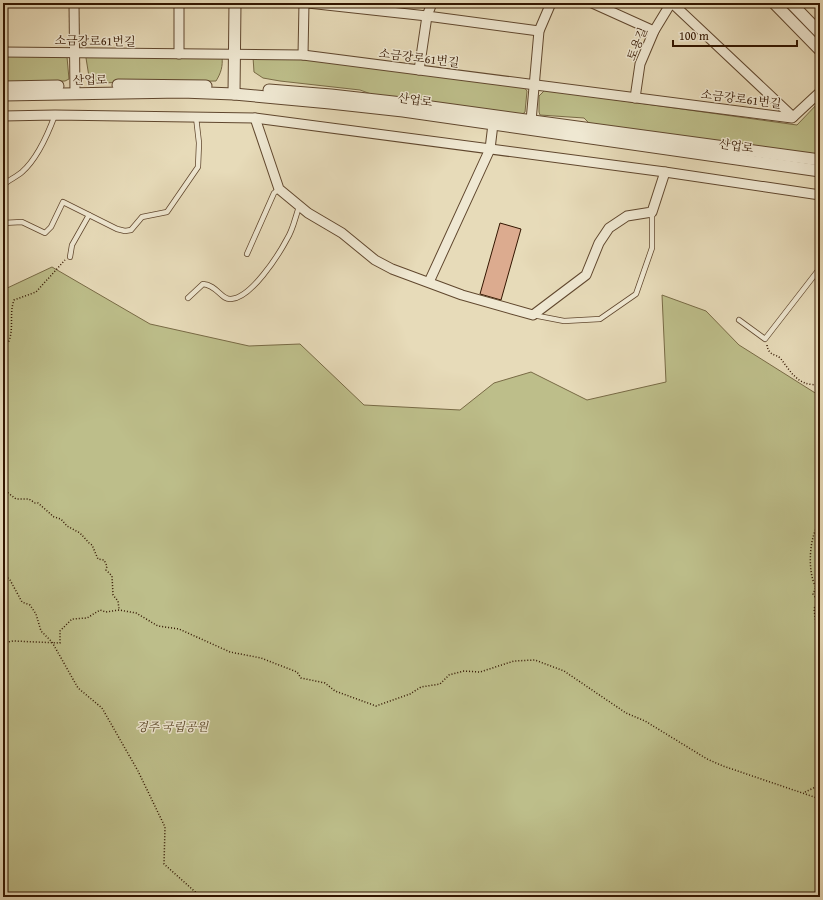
<svg xmlns="http://www.w3.org/2000/svg" width="823" height="900" font-family="'Gentium Book Plus','Noto Serif KR',serif">
	<style>
		.green { fill: #bdbe8a; stroke: #786a45 }
		.building { fill: #dcab8f; stroke: #331600 }
		.lines { fill: none; stroke-linecap: round; stroke-linejoin: round }
		.service-casing { stroke: #60472e; stroke-width: 6 }
		.minor-casing { stroke: #60472e; stroke-width: 11 }
		.tertiary-casing { stroke: #60472e; stroke-width: 13 }
		.path { stroke: #331600; stroke-width: 1.5; stroke-dasharray: 1 2; stroke-linecap: butt }
		.service { stroke: #efe8d2; stroke-width: 4.5 }
		.minor { stroke: #efe8d2; stroke-width: 9 }
		.tertiary { stroke: #efe8d2; stroke-width: 11 }
		.labels { text-anchor: middle; stroke-width: 3; stroke-linejoin: round; paint-order: stroke }
		.street-label { font-size: 12px; fill: #331600; stroke: #efe8d2 }
		.park-label { font-size: 12px; font-style: italic; fill: #5c4829; stroke: #efe8d2 }
	</style>
	<rect width="100%" height="100%" fill="#e7dbb9"/>
	<filter id="stains"><feTurbulence type="fractalNoise" baseFrequency=".005" numOctaves="4"/><feColorMatrix values="0 0 0 0 .2 0 0 0 0 .09 0 0 0 0 .02 0 0 0 .5 -.17"/></filter>
	<radialGradient id="worn" r=".72"><stop offset=".6" stop-color="#630" stop-opacity="0"/><stop offset="1" stop-color="#630" stop-opacity=".3"/></radialGradient>
	<g class="green">
		<polygon points="3,56 67,57 69,79 65,81 3,82"/>
		<path d="M89 56 222 57C223 66 221 73 216 81L90 83 86 58Z"/>
		<polygon points="253,57 303,58 523,86 527,91 525,112 519,117 382,98 360,90 280,81 263,78 254,72"/>
		<polygon points="545,90 797,125 820,101 820,155 592,126 584,118 540,115 539,112 539,96"/>
		<polygon points="52,267 150,324 249,346 300,344 364,405 460,410 494,383 531,372 587,400 666,382 662,295 706,311 739,345 820,396 820,897 3,897 3,290"/>
	</g>
	<polygon class="building" points="500,223 521,229 501,300 480,294"/>
	<g class="lines">
		<defs>
			<g id="service">
				<path d="M3 185C9 180 16 177 22 172 38 158 48 134 55 115"/>
				<polyline points="3,223 22,222 45,233 51,227 63,202 117,229 125,231 131,230 142,217 167,212 198,167 199,143 196,117"/>
				<polyline points="247,254 274,193 279,189"/>
				<polyline points="70,257 72,245 89,215"/>
				<path d="M188 298 203 284C217 285 221 300 231 299 251 298 278 256 287 239 293 230 295 218 299 207"/>
				<polyline points="533,315 564,321 600,319 636,294 652,248 652,212"/>
				<polyline points="739,320 765,339 820,268"/>
			</g>
			<g id="minor">
				<polyline points="74,3 75,93"/>
				<polyline points="179,3 179,54"/>
				<polyline points="308,3 427,16 539,31"/>
				<polyline points="592,3 654,31"/>
				<polyline points="672,3 793,117"/>
				<polyline points="3,52 303,55 792,118 820,92"/>
				<polyline points="303,55 304,3"/>
				<polyline points="419,70 427,16 432,3"/>
				<polyline points="635,98 640,64 654,31 671,3"/>
				<polyline points="3,116 55,115 255,118 665,172 820,195"/>
				<polyline points="255,118 279,189 308,213 342,233 375,260 392,269 462,295 533,315 586,275 599,243 609,228 627,216 652,212 665,172"/>
				<polyline points="531,121 539,31 551,3"/>
				<polyline points="429,282 490,149 493,124"/>
			</g>
			<g id="tertiary">
				<polyline points="774,3 820,50"/>
				<polyline points="791,3 820,33"/>
				<polyline points="118,85 206,86"/>
				<polyline points="3,87 58,86"/>
				<polyline points="269,90 331,95 402,103 820,160"/>
				<polyline points="234,94 235,3"/>
				<polyline points="3,95 182,92 234,94 330,103 403,111 820,171"/>
			</g>
		</defs>
		<use href="#service" class="service-casing"/>
		<use href="#minor" class="minor-casing"/>
		<use href="#tertiary" class="tertiary-casing"/>
		<g class="path">
			<path d="M3 344 9 341C14 327 9 314 14 300L36 292 65 260"/>
			<path d="M767 345C769 357 776 353 781 359 788 368 794 379 805 383 809 385 815 384 820 386"/>
			<polyline points="3,489 16,499 29,499 35,503 38,503 54,517 61,519 67,526 80,533 89,543 92,545 98,559 104,560 107,566 106,570 112,576 113,595 118,601 119,609"/>
			<path d="M820 522C809 535 807 573 816 587L813 594 816 598V606L814 608 816 625 820 637"/>
			<polyline points="3,574 10,580 22,602 30,605 36,614 41,631 52,642 78,688 102,708 138,771 165,827 164,864 201,897"/>
			<polyline points="3,643 13,641 60,643 60,631 72,619 87,618 100,610 106,612 119,610 136,613 158,626 179,629 230,652 261,658 297,672 301,678 325,683 335,691 376,706 410,694 421,687 440,684 449,675 464,671 480,672 514,661 535,660 564,671 626,713 645,721 707,759 723,766 820,799"/>
			<polyline points="805,792 820,785"/>
		</g>
		<use href="#service" class="service"/>
		<use href="#minor" class="minor"/>
		<use href="#tertiary" class="tertiary"/>
	</g>
	<g class="labels">
		<g class="street-label">
			<text transform="translate(95 41) rotate(1)" y="4">소금강로61번길</text>
			<text transform="translate(637 44) rotate(-68)" y="4">토용길</text>
			<text transform="translate(419 58) rotate(7)" y="4">소금강로61번길</text>
			<text transform="translate(90 80) rotate(-1)" y="4">산업로</text>
			<text transform="translate(741 99) rotate(7)" y="4">소금강로61번길</text>
			<text transform="translate(415 100) rotate(8)" y="4">산업로</text>
			<text transform="translate(736 146) rotate(8)" y="4">산업로</text>
		</g>
		<g class="park-label">
			<text x="172" y="731">경주 국립공원</text>
		</g>
	</g>
	<rect width="823" height="900" fill="none" stroke="#e7dbb9" stroke-width="16"/>
	<rect x="4" y="4" width="815" height="892" fill="none" stroke="#331600" stroke-width="2"/>
	<rect x="8" y="8" width="807" height="884" fill="none" stroke="#331600"/>
	<path d="M673 40v6h124v-6" fill="none" stroke="#331600" stroke-width="2"/>
	<text x="679" y="40" font-size="12" fill="#331600" stroke="#efe8d2" stroke-width="3" paint-order="stroke">100 m</text>
	<rect width="100%" height="100%" filter="url(#stains)"/>
	<rect width="100%" height="100%" fill="url(#worn)"/>
</svg>
